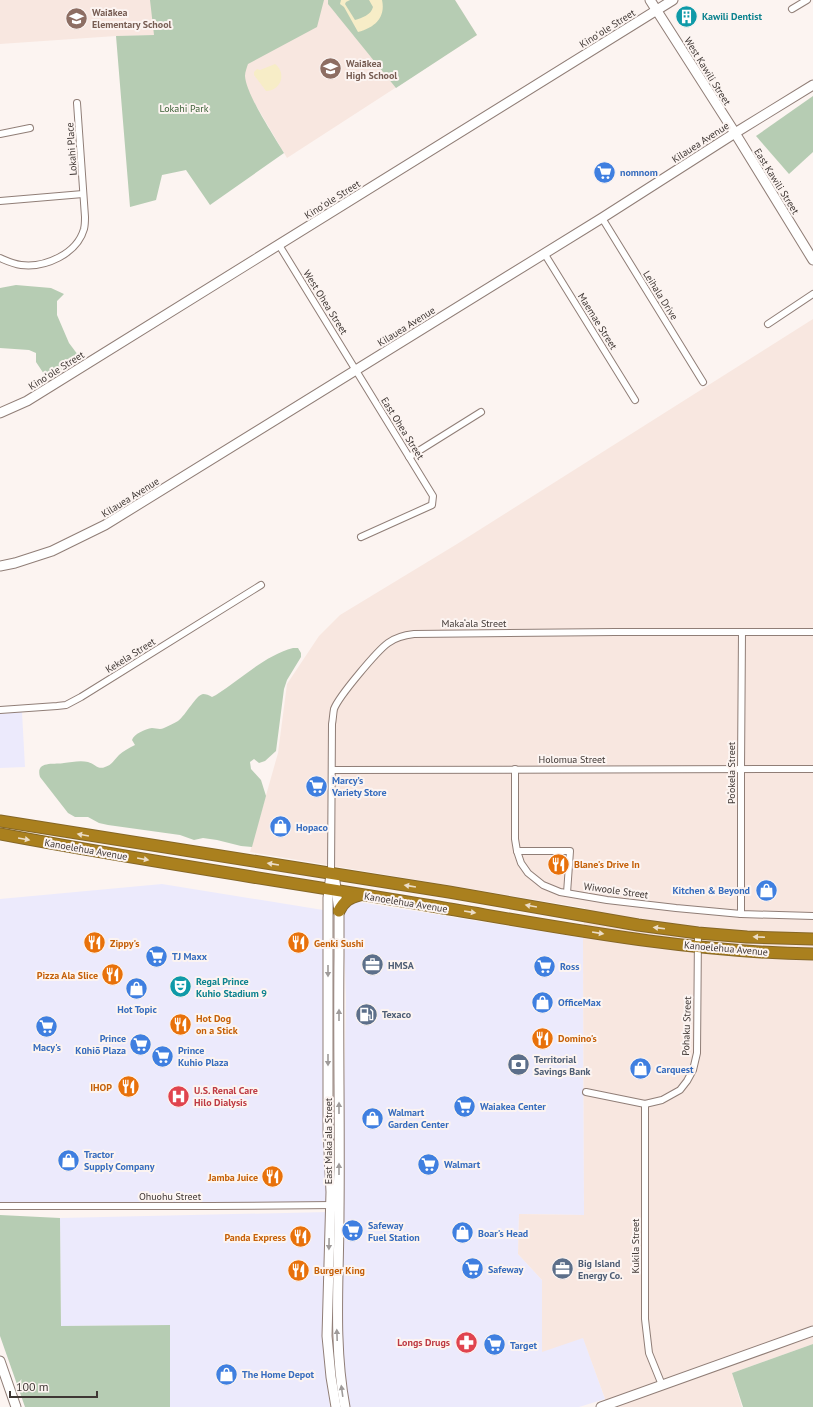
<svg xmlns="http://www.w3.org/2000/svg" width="813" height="1407" font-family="'PT Sans',sans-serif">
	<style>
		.commercial { fill: #eceafc }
		.built { fill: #f8e7e0 }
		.green { fill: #b6ccb3 }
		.sand { fill: #f7edc7 }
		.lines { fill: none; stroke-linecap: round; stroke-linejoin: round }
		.street-casing { stroke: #907e77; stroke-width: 8 }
		.secondary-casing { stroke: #907e77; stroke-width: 11 }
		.highway-casing { stroke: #856626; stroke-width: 13 }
		.street { stroke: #fff; stroke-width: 6 }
		.secondary { stroke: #fff; stroke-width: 9 }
		.highway { stroke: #aa801e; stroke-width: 11 }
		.oneway { fill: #ecddc7 }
		.oneway2 { fill: #9f9b9a }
		.labels { text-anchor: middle; stroke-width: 4; stroke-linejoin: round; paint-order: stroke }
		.education-label { font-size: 10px; font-weight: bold; fill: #785e54; stroke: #fcf4f1; text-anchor: start }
		.culture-label { font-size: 10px; font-weight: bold; fill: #0d838f; stroke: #fcf4f1; text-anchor: start }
		.street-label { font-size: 10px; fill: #3f3734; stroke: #fcf4f1 }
		.park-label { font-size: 10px; fill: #3c6137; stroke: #fcf4f1 }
		.shop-label { font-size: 10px; font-weight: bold; fill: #366cbe; stroke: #fcf4f1; text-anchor: start }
		.food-label { font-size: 10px; font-weight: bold; fill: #c56008; stroke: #fcf4f1; text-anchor: start }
		.service-label { font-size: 10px; font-weight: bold; fill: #4e5e75; stroke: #fcf4f1; text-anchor: start }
		.health-label { font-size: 10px; font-weight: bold; fill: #be3a42; stroke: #fcf4f1; text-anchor: start }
	</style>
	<rect width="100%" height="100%" fill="#fcf4f1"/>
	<g class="commercial">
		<polygon points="22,712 25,767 0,768 0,714"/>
		<polygon points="162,884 323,910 327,1203 0,1202 0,899"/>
		<polygon points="358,902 583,938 584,1215 519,1214 518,1254 542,1280 542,1351 583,1337 605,1399 579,1407 348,1407 339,1345 346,1000 343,909 350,903"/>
		<polygon points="328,1212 326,1371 330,1407 170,1407 170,1325 61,1326 60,1218"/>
	</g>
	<g class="built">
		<polygon points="0,0 455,0 477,35 287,158 214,34 116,36 0,44"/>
		<polygon points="813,319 813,1344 732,1373 742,1407 608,1407 583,1338 542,1352 542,1280 518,1254 519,1214 584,1215 583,938 585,908 250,852 278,753 287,684 319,636 340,615 457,544"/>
	</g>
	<g class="green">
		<path d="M150 0H324L317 27 248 64C247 67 245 72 245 76 246 94 274 136 284 153L210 205 186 170 162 175 156 200 130 207 116 36 154 35Z"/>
		<polygon points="328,0 455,0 477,35 396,88 328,4"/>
		<polygon points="813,96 813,152 789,174 756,136"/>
		<polygon points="16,285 51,288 64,294 57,301 57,315 69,343 81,359 60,372 54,373 51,376 44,374 36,362 36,353 29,350 0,348 0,288"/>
		<path d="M293 648H298L301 653V657L287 680 284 689 276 751 265 761 259 763 254 759 250 762 251 769 261 780 266 796 252 847 241 846 217 840 203 838 194 840 180 835 108 825 99 823 88 817H75L68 813 40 777C35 760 55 765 64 763 71 762 81 760 88 762 95 764 98 770 105 767 112 765 114 760 119 755 123 751 129 748 135 745L132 740C134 734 145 729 152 728 156 728 160 730 164 728 169 726 174 723 178 721 186 715 196 695 203 694 206 694 209 695 212 697L216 695C241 679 264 656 293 648Z"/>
		<polygon points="0,1215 60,1218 61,1326 170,1325 170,1407 25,1407 0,1336"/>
		<polygon points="813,1344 813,1407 743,1407 732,1373"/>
	</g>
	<g class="sand">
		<path d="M341 0H350L346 2 345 4 355 20C362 18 371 15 373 7L369 0H382C386 18 374 28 358 32L344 7 340 4Z"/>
		<path d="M275 64C287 73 281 91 266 91L254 75V72L257 69 260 70Z"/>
	</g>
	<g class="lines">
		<defs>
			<g id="street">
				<polyline points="792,9 807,0"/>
				<polyline points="0,134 30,128"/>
				<polyline points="0,201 83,194"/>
				<polyline points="602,218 703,382"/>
				<polyline points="279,245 433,496 432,505 361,537"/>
				<polyline points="544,253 635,400"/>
				<path d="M0 258C7 261 13 264 21 265 45 268 77 254 84 229 85 225 85 220 85 217L77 103"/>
				<polyline points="768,324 813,294"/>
				<polyline points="409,457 481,412"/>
				<polyline points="0,710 57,706 66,705 81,697 261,585"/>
				<polyline points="515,769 515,839 517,851 521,863 528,873 543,885 560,892 607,900 676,908 741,914 813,916"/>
				<polyline points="332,770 813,769"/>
				<polyline points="517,851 570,851 567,893"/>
				<path d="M331 874 332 724C333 719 333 714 334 709 339 696 377 651 388 643 396 637 405 635 414 634L615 632H813"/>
				<polyline points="741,914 741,768 742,632"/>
				<polyline points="586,1092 645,1104 662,1100 680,1090 687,1081 693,1070 697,1053 698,933"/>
				<polyline points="645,1104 645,1319 649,1353 662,1385"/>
				<polyline points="0,1206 211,1206 334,1205"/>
			</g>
			<g id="secondary">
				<polyline points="650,0 735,133 813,260"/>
				<polyline points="0,413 27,401 673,0"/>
				<polyline points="0,566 15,563 52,551 105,525 602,218 735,133 813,85"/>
				<polyline points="331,874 328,898 328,1131 331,1192 327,1336 331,1377 336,1407"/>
				<path d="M334 874 339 911V956C338 1042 340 1127 339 1213 339 1278 333 1343 345 1407"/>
				<polyline points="0,1361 16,1407"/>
				<polyline points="601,1407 813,1331"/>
			</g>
			<g id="highway">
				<polyline points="0,821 449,892 638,925 698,933 747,937 813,939"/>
				<path d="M0 834C143 861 288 882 432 906 558 927 685 952 813 954"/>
				<path d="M339 911C344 901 349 898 360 895"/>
			</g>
		</defs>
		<use href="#street" class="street-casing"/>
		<use href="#secondary" class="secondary-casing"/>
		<use href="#highway" class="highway-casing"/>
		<use href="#street" class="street"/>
		<use href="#secondary" class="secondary"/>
		<use href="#highway" class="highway"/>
	</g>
	<defs><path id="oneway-solid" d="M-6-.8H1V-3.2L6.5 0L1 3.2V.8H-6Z"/></defs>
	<g class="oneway">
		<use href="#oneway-solid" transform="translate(83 835) rotate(-170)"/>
		<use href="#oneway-solid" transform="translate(24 839) rotate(10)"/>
		<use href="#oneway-solid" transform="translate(143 859) rotate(10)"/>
		<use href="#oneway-solid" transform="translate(273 864) rotate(-171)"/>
		<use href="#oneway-solid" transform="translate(410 886) rotate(-171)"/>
		<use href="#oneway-solid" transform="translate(531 906) rotate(-170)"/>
		<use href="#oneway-solid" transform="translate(470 912) rotate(9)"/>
		<use href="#oneway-solid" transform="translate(659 928) rotate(-173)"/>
		<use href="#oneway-solid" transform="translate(598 933) rotate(9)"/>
		<use href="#oneway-solid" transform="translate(759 937) rotate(-178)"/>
	</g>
	<g class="oneway2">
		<use href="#oneway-solid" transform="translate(328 971) rotate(90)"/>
		<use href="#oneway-solid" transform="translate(339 1015) rotate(-90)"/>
		<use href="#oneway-solid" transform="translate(328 1060) rotate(90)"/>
		<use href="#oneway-solid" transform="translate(339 1108) rotate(-90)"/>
		<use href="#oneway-solid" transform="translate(339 1169) rotate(-90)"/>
		<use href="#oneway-solid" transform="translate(329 1244) rotate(91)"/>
		<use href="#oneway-solid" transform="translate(337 1335) rotate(-92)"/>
		<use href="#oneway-solid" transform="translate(342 1391) rotate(-98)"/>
	</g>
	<defs>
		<symbol id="building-disc" viewBox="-11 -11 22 22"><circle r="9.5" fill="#0f9aa8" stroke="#fcf4f1"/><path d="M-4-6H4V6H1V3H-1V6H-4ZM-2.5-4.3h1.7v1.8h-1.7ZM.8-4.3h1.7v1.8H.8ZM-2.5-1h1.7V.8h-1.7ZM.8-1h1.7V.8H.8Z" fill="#fff"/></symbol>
		<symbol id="school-disc" viewBox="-11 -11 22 22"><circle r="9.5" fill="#8d6e63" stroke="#fcf4f1"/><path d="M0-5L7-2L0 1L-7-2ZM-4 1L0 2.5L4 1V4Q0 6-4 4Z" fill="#fff"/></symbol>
		<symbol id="supermarket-disc" viewBox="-11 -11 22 22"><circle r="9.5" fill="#3f7fe0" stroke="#fcf4f1"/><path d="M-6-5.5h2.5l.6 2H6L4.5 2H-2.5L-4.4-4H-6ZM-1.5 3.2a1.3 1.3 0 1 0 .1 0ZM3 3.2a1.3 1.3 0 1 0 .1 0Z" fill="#fff"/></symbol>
		<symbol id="shop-disc" viewBox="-11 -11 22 22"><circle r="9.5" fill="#3f7fe0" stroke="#fcf4f1"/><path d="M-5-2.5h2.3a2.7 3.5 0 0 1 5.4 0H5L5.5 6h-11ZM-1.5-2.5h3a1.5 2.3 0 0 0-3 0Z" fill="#fff"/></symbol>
		<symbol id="restaurant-disc" viewBox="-11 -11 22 22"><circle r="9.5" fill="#e8710a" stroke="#fcf4f1"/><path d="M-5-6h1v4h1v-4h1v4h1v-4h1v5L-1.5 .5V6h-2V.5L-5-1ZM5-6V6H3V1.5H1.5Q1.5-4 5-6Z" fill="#fff"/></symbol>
		<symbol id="office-disc" viewBox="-11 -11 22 22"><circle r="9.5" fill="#5c6f8a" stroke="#fcf4f1"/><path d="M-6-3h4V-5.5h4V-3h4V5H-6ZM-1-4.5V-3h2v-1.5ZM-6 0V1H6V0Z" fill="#fff"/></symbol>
		<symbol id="theatre-disc" viewBox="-11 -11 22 22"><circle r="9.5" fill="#0f9aa8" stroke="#fcf4f1"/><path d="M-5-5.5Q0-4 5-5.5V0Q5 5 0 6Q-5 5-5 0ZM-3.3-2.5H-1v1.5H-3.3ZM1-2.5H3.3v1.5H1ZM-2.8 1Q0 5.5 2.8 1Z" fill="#fff"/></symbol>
		<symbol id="fuel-disc" viewBox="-11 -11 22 22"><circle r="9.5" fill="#5c6f8a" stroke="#fcf4f1"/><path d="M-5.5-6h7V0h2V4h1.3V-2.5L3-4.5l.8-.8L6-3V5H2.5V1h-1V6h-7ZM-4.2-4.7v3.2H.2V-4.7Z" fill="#fff"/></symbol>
		<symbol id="bank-disc" viewBox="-11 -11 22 22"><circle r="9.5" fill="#5c6f8a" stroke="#fcf4f1"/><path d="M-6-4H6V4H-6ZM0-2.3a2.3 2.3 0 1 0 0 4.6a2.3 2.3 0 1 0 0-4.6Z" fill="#fff"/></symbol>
		<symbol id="hospital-disc" viewBox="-11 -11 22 22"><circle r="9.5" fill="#e0444e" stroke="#fcf4f1"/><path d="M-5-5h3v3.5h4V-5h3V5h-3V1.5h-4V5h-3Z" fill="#fff"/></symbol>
		<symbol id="pharmacy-disc" viewBox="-11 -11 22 22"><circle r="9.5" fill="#e0444e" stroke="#fcf4f1"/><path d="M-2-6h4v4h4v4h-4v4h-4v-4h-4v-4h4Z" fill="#fff"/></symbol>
	</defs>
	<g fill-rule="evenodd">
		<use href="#building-disc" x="674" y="4" width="25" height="25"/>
		<use href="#school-disc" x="64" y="6" width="25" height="25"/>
		<use href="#school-disc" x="318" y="56" width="25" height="25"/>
		<use href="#supermarket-disc" x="592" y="160" width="25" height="25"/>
		<use href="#supermarket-disc" x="304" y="774" width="25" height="25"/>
		<use href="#shop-disc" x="268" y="814" width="25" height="25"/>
		<use href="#restaurant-disc" x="546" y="852" width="25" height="25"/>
		<use href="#shop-disc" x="754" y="878" width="25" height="25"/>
		<use href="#restaurant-disc" x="82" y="930" width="25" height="25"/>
		<use href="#restaurant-disc" x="286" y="930" width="25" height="25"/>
		<use href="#supermarket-disc" x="144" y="944" width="25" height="25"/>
		<use href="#office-disc" x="360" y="952" width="25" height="25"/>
		<use href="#supermarket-disc" x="532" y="954" width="25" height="25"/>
		<use href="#restaurant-disc" x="100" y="962" width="25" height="25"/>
		<use href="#theatre-disc" x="168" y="974" width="25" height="25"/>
		<use href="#shop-disc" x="124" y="976" width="25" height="25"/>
		<use href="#shop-disc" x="530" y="990" width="25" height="25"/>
		<use href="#fuel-disc" x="354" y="1002" width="25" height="25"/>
		<use href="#restaurant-disc" x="168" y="1012" width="25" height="25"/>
		<use href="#supermarket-disc" x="34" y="1014" width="25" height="25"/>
		<use href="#restaurant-disc" x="530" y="1026" width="25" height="25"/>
		<use href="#supermarket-disc" x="128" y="1032" width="25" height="25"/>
		<use href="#supermarket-disc" x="150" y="1044" width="25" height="25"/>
		<use href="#bank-disc" x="506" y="1052" width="25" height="25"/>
		<use href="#shop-disc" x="628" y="1056" width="25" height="25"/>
		<use href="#restaurant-disc" x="116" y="1074" width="25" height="25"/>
		<use href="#hospital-disc" x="166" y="1084" width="25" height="25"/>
		<use href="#supermarket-disc" x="452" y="1094" width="25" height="25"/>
		<use href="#shop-disc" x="360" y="1106" width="25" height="25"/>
		<use href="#shop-disc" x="56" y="1148" width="25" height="25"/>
		<use href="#supermarket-disc" x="416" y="1152" width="25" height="25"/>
		<use href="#restaurant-disc" x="260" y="1164" width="25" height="25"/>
		<use href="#supermarket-disc" x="340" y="1218" width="25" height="25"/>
		<use href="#shop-disc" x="450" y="1220" width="25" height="25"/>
		<use href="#restaurant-disc" x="288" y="1224" width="25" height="25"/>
		<use href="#supermarket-disc" x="460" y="1256" width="25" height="25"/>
		<use href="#office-disc" x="550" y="1256" width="25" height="25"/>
		<use href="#restaurant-disc" x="286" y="1258" width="25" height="25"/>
		<use href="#pharmacy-disc" x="454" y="1330" width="25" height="25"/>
		<use href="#supermarket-disc" x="482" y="1332" width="25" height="25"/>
		<use href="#shop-disc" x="214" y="1362" width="25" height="25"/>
	</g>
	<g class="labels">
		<g class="education-label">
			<text x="92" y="16">Waiākea<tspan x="92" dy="12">Elementary School</tspan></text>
			<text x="346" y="67">Waiākea<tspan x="346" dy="12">High School</tspan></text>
		</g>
		<g class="culture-label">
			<text x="702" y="20">Kawili Dentist</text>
			<text x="196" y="985">Regal Prince<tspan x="196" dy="12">Kuhio Stadium 9</tspan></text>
		</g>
		<g class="street-label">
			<text transform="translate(607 28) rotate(-32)" y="4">Kinoʻole Street</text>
			<text transform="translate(708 71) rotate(58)" y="4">West Kawili Street</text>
			<text transform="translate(700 142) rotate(-33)" y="4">Kilauea Avenue</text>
			<text transform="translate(71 149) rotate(-94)" y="4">Lokahi Place</text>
			<text transform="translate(777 181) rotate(58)" y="4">East Kawili Street</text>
			<text transform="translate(332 199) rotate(-32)" y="4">Kinoʻole Street</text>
			<text transform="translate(661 295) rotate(58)" y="4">Leihala Drive</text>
			<text transform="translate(326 302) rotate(58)" y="4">West Ohea Street</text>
			<text transform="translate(598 321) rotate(58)" y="4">Maemae Street</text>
			<text transform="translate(406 326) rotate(-32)" y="4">Kilauea Avenue</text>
			<text transform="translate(56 370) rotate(-32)" y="4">Kinoʻole Street</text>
			<text transform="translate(403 428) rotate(58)" y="4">East Ohea Street</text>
			<text transform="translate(130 497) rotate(-32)" y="4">Kilauea Avenue</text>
			<text x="474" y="627">Maka‘ala Street</text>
			<text transform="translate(130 655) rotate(-32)" y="4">Kekela Street</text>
			<text x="572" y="763">Holomua Street</text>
			<text transform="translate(731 773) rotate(-90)" y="4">Po‘okela Street</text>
			<text transform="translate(86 849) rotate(10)" y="4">Kanoelehua Avenue</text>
			<text transform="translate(616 890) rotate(8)" y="4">Wiwoole Street</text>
			<text transform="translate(406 902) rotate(9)" y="4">Kanoelehua Avenue</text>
			<text transform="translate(726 948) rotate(5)" y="4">Kanoelehua Avenue</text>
			<text transform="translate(686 1026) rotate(-88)" y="4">Pohaku Street</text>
			<text transform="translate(328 1141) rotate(-90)" y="4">East Makaʻala Street</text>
			<text x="170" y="1200">Ohuohu Street</text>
			<text transform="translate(635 1246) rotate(-90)" y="4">Kukila Street</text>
		</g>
		<g class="park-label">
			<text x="184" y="112">Lokahi Park</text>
		</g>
		<g class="shop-label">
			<text x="620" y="176">nomnom</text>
			<text x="332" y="784">Marcy’s<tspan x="332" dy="12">Variety Store</tspan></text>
			<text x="296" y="831">Hopaco</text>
			<text x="750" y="894" text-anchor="end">Kitchen &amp; Beyond</text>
			<text x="172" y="960">TJ Maxx</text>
			<text x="560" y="970">Ross</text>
			<text x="558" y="1006">OfficeMax</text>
			<text x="137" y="1013" text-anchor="middle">Hot Topic</text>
			<text x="126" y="1042" text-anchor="end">Prince<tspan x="126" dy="12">Kūhiō Plaza</tspan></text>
			<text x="47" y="1051" text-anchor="middle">Macy's</text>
			<text x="178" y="1054">Prince<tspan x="178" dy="12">Kuhio Plaza</tspan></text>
			<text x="656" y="1073">Carquest</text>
			<text x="480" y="1110">Waiakea Center</text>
			<text x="388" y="1116">Walmart<tspan x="388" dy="12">Garden Center</tspan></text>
			<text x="84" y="1158">Tractor<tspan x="84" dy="12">Supply Company</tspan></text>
			<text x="444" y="1168">Walmart</text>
			<text x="368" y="1229">Safeway<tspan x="368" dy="12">Fuel Station</tspan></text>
			<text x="478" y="1237">Boar's Head</text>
			<text x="488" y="1273">Safeway</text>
			<text x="510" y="1349">Target</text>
			<text x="242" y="1378">The Home Depot</text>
		</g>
		<g class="food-label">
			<text x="574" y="868">Blane's Drive In</text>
			<text x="110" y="947">Zippy's</text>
			<text x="314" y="947">Genki Sushi</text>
			<text x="98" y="979" text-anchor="end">Pizza Ala Slice</text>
			<text x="196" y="1022">Hot Dog<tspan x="196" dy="12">on a Stick</tspan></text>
			<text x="558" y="1042">Domino's</text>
			<text x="112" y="1091" text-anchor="end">IHOP</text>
			<text x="258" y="1181" text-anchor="end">Jamba Juice</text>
			<text x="286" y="1241" text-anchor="end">Panda Express</text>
			<text x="314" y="1274">Burger King</text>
		</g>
		<g class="service-label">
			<text x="388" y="969">HMSA</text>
			<text x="382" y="1018">Texaco</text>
			<text x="534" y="1063">Territorial<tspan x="534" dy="12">Savings Bank</tspan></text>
			<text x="578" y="1267">Big Island<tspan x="578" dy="12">Energy Co.</tspan></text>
		</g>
		<g class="health-label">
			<text x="194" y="1094">U.S. Renal Care<tspan x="194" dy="12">Hilo Dialysis</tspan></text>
			<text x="450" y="1346" text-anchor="end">Longs Drugs</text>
		</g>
	</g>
	<path d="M10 1391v6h87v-6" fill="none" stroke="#3f3734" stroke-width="2"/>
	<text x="16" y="1391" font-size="12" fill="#3f3734" stroke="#fcf4f1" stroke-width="3" paint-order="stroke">100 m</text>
</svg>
